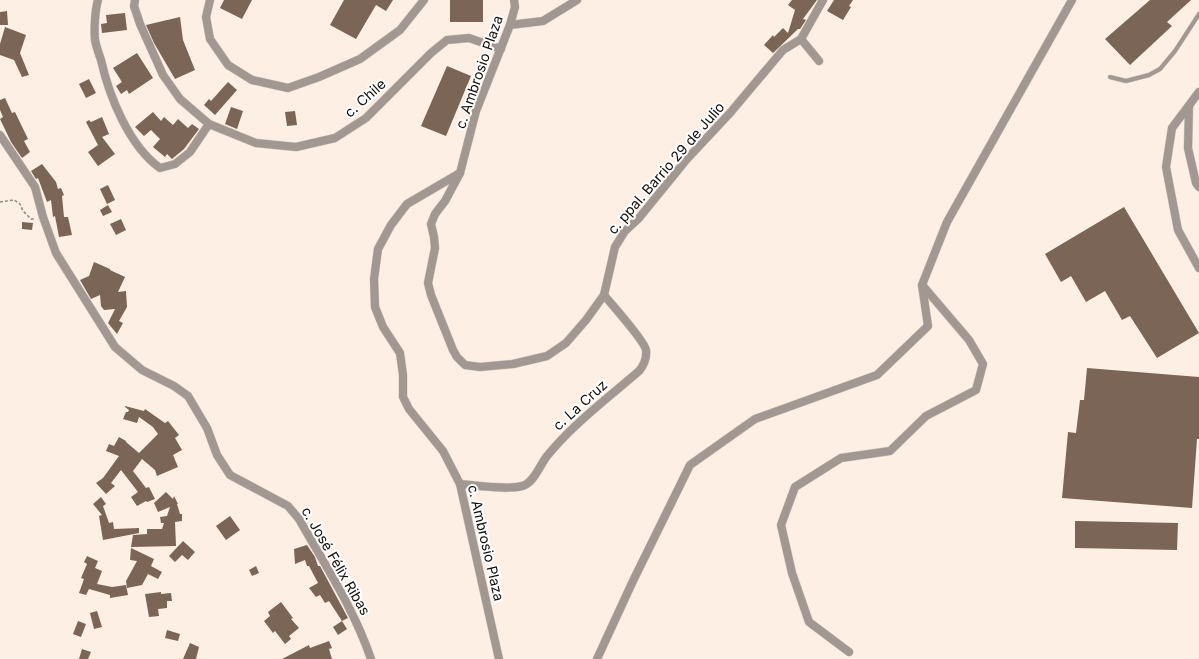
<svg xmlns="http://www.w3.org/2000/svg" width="1199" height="659" font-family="Inter,sans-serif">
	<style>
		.building { fill: #7a6556 }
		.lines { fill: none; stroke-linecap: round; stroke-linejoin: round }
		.lane-casing { stroke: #d8cbc0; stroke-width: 5 }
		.street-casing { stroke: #d8cbc0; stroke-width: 9 }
		.path { stroke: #93877f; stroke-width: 1.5; stroke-dasharray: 3 2; stroke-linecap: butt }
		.lane { stroke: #a29891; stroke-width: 4 }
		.street { stroke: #a29891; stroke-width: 8 }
		.labels { text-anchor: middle; stroke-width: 4; stroke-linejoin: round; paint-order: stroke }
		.street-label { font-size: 14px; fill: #140c06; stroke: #fff }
	</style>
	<rect width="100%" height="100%" fill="#fdefe4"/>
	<g class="building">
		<polygon points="224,0 252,0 242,19 220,8"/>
		<polygon points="344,0 393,0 386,11 376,5 356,39 330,25"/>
		<rect x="450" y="0" width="33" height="22"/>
		<polygon points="792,0 817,0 803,19 806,20 800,29 798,29 773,53 764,45 773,35 774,37 783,28 788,33 795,10 788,5"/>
		<polygon points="834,0 853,0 849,6 851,7 843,20 827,11"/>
		<polygon points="1150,0 1191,0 1167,22 1172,26 1130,65 1105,39"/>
		<polygon points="7,11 8,25 0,25 0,12"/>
		<polygon points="125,13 127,30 102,33 101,24 107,23 106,15"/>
		<polygon points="180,17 183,40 195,70 175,79 154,43 146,25"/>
		<polygon points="5,27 26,35 20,53 29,75 22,77 14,60 0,55 0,44"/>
		<polygon points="137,53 153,78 129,94 127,90 121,94 116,86 122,82 113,68"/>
		<polygon points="447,66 471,76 446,136 421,126"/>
		<polygon points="89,79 96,93 86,98 79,84"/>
		<polygon points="228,82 237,90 215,115 204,105 209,99 211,101"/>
		<polygon points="5,98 12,113 15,112 28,139 24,141 30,152 22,158 11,142 0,119 3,117 0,110 0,100"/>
		<polygon points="231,107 243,111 237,129 225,124"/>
		<polygon points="295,111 297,125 287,126 285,112"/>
		<polygon points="153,112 161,121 164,117 173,125 178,119 188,128 192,124 199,129 184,149 172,159 167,154 165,157 153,147 160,139 151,130 144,136 135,127"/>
		<polygon points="102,117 109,134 102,137 115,154 98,166 88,152 98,145 86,122 89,120 91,122"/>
		<polygon points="42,164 56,182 58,189 61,188 64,195 62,196 64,217 68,217 72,235 59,237 55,216 53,217 51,200 47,202 38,178 36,179 31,171"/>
		<polygon points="108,185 115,200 107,204 100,189"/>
		<polygon points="108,205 112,212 103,216 100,210"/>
		<polygon points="1124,207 1199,333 1157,358 1130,316 1122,320 1105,291 1086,302 1071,276 1061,282 1045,254"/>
		<polygon points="121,219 126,230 116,235 110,224"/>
		<polygon points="22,222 33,223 32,230 22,229"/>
		<polygon points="94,262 110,269 110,270 125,277 118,292 126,291 127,307 119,321 123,323 117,334 108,323 115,309 104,310 101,306 100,295 91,299 80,280 89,276"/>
		<polygon points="1087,368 1199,377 1199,439 1197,439 1192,508 1062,498 1068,432 1076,433 1080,400 1084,400"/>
		<polygon points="125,406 144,411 145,409 165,423 168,421 179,435 175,438 182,450 173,455 178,467 157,476 155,470 142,459 133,471 146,488 149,487 155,499 147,502 146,501 137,506 131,497 138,492 121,470 111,483 115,486 106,494 96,483 103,478 119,456 106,451 109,444 114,446 119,437 126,441 126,442 139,453 158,434 153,427 139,417 137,423 123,419 126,412 128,412 129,410 125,407"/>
		<polygon points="166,492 173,499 174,496 178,504 177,504 180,514 182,514 182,521 175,522 176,546 131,547 133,535 147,534 147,529 162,529 164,523 161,523 160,517 167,516 170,507 158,512 154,503"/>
		<polygon points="101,497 106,504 103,506 109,523 113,522 114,529 139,528 139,533 103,540 99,516 102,515 93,504"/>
		<polygon points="230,516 240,530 226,540 216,526"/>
		<polygon points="1075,521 1178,523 1177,550 1075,548"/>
		<polygon points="183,541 195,552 188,560 182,555 175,562 169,556"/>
		<polygon points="307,545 315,557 318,566 320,566 348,618 342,621 329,601 325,603 320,595 316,597 309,588 318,583 309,566 307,566 305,560 295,564 294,549"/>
		<polygon points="131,548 154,559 151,566 162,572 158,579 148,574 142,585 127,588 126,581 137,561 130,560"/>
		<polygon points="87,556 98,561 95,568 102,571 97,584 112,587 126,585 128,595 110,598 110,595 89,589 86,595 79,593 84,579 81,578 87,564 84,562"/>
		<polygon points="256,566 259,573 252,576 249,570"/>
		<polygon points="161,592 161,594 171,593 172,601 167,601 167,608 158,609 159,616 149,617 145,594"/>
		<polygon points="281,602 293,618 291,619 299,628 289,636 291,639 285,644 275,631 273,633 264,621 270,616 268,612"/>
		<polygon points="97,611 102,627 94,629 90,613"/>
		<polygon points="78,621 86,624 81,637 73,634"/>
		<polygon points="342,621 347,629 338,635 333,627"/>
		<polygon points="167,630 180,634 178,641 165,638"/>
		<polygon points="329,641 332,648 329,649 332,659 282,659 309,645 310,648"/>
		<polygon points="190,643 199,647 196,659 183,659"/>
		<polygon points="82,649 91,652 88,659 79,659"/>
	</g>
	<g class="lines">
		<defs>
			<polyline id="lane" points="1110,77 1126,81 1149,75 1160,69 1175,51 1199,14"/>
			<g id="street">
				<path d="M98 0C95 10 94 29 95 40 96 46 99 54 101 60 109 96 129 146 160 168L175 164 190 152 209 124"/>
				<polyline points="135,0 134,6 140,24 163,75 180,99 209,124 256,143 296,147 335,138 366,118 431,53 447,40 469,38 501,49"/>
				<polyline points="210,0 206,17 210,39 228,65 252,80 288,88 319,77 360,59 400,30 424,0"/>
				<polyline points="510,25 543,21 577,0"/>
				<polyline points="801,39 819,61"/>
				<polyline points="1199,92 1172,128 1166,167 1178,230 1199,268"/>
				<polyline points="1189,106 1188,148 1196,183 1199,187"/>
				<path d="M0 135 35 187 43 217 56 253 115 347 142 370 174 386 188 396 207 428 217 455 230 475 288 506 299 519C325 565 354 609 371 659"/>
				<polyline points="460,173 445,201 435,214 431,224 434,237 435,248 428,283 431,295 453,350 457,357 465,365 480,367 513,364 547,356 566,343 586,320 604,295 615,247 625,231 639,218 687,159 730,113 783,50 801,39 823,0"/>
				<path d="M460 484C475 485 512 491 525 485 535 480 540 465 547 456 573 424 608 398 639 371 644 365 647 358 646 350 644 340 612 305 604 295"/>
				<polyline points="849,652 809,622 792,573 781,525 795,487 841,458 890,451 926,416 976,390 983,364 969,340 923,286"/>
				<polyline points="499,659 460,484 443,451 409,409 403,397 403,375 400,353 383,327 375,307 374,279 378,249 391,225 407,204 460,173 476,111 510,25 515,7 514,0"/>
				<polyline points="597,659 632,583 690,465 755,419 877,375 928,326 922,285 947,222 1072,0"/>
			</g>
		</defs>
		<use href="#lane" class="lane-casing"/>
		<use href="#street" class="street-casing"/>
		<polyline class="path" points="0,202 14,200 20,204 23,211 31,219 35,219"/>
		<use href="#lane" class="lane"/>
		<use href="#street" class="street"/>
	</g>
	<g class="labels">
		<g class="street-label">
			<text transform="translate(479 72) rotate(-71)" y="5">c. Ambrosio Plaza</text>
			<text transform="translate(365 98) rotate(-42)" y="5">c. Chile</text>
			<text transform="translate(666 168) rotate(-49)" y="5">c. ppal. Barrio 29 de Julio</text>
			<text transform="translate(580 405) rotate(-42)" y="5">c. La Cruz</text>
			<text transform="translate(486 543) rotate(77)" y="5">c. Ambrosio Plaza</text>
			<text transform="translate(336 561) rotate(60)" y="5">c. José Félix Ribas</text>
		</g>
	</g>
</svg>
